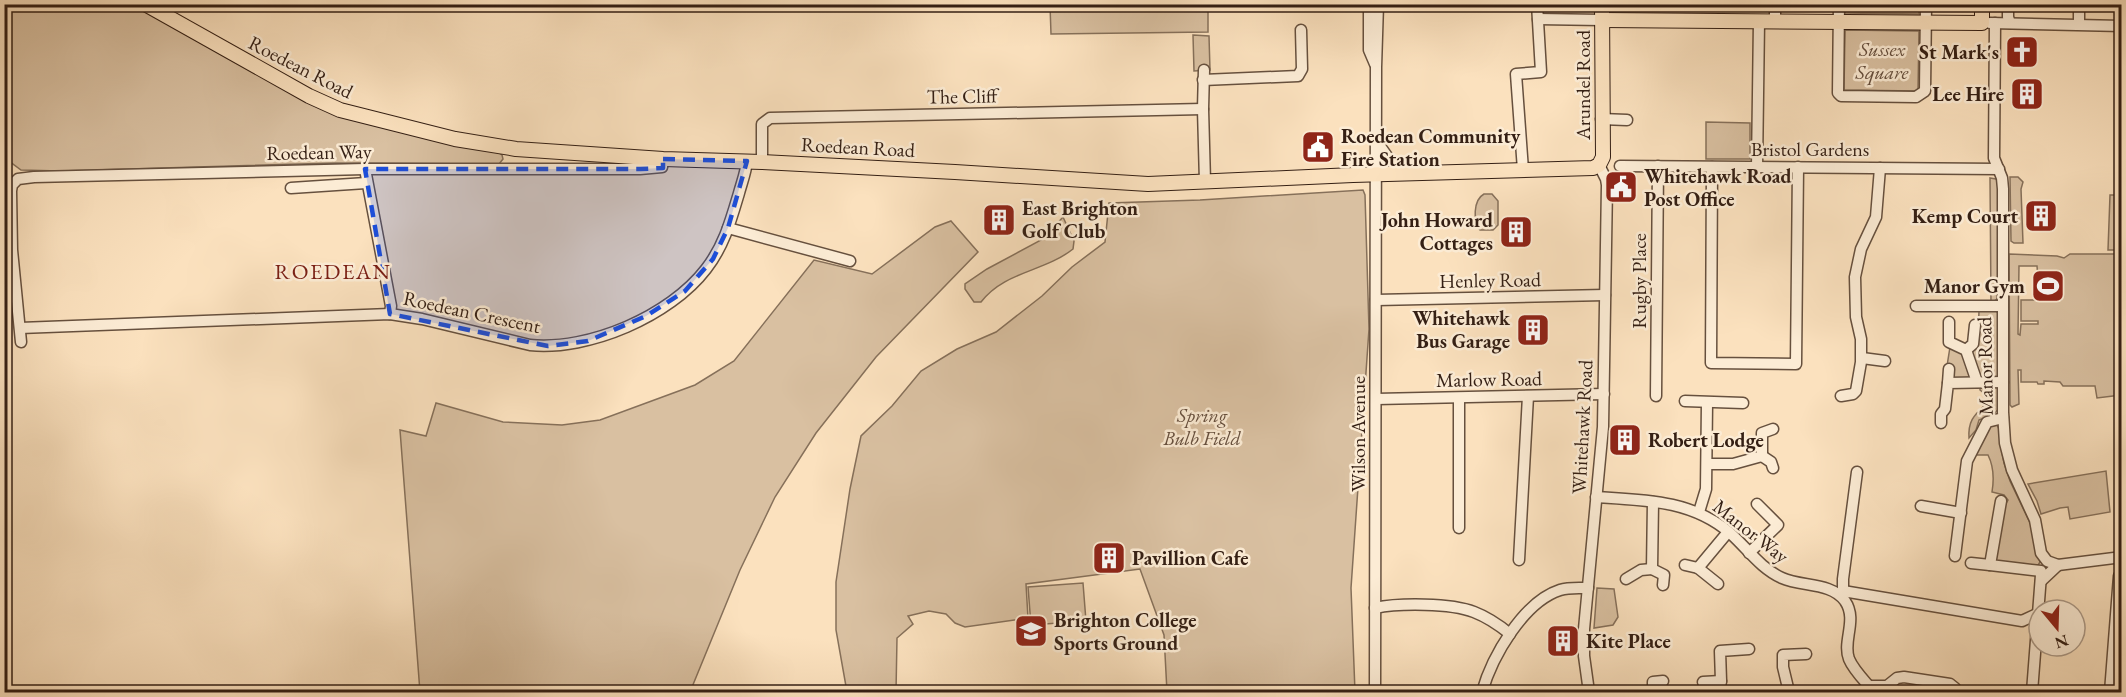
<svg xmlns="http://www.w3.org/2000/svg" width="2126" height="697" font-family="'EB Garamond',serif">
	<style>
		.green { fill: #d9c0a1; stroke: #86705a; stroke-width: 1.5; fill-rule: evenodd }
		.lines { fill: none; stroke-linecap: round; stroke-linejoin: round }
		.minor-casing { stroke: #66503e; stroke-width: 13 }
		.major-casing { stroke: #341f14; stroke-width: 16 }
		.minor { stroke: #fcecd5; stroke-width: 10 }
		.major { stroke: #fbe1be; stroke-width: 14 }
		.marked { fill: #1d4ed8; fill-opacity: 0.2; stroke: #1d4ed8; stroke-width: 4.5; stroke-dasharray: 12 8; stroke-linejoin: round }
		.labels { text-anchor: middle; stroke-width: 5; stroke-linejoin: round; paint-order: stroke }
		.park-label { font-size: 20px; font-style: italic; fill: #664f3e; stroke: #fcecd5 }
		.poi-label { font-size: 20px; font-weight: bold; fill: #341f14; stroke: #fcecd5; text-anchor: start }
		.street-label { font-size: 20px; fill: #341f14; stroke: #fcecd5 }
		.quarter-label { font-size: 22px; letter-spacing: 1.5px; fill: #7a1f14; stroke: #fcecd5 }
	</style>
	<rect width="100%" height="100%" fill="#fbe1be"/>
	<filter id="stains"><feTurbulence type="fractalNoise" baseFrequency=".00333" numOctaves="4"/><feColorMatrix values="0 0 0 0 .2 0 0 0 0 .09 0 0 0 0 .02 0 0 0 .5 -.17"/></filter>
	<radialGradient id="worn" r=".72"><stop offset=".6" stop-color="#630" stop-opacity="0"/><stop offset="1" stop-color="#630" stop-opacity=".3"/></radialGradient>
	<g class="green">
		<polygon points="5,4 137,5 318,106 496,151 502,155 503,159 499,164 494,164 335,163 60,171 21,170 5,158"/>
		<polygon points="1050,5 1208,5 1208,32 1051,34"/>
		<polygon points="1845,5 1919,5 1919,14 1845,13"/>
		<polygon points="1845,30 1919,31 1918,91 1844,90"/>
		<polygon points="1193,35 1209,36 1210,70 1194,71"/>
		<polygon points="1706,122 1750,123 1750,159 1706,159"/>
		<polygon points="2010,177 2018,177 2023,182 2021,189 2023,243 2014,243 2011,241"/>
		<polygon points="1990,178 1996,179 1998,182 1998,298 1991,304"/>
		<polygon points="1363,190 1365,195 1369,329 1351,588 1355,692 1167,692 1164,635 1140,569 1026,584 1028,618 965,627 955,623 946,614 929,611 908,616 913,624 897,638 896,692 847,692 836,630 836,582 850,489 861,436 892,406 921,371 957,349 996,332 1042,296 1072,267 1105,242 1109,203 1200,200"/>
		<path d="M1484 194H1492L1498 201V225L1493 230H1480C1473 222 1473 200 1484 194Z"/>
		<polygon points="2110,195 2121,195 2121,250 2108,250"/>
		<path d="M1063 217 1074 241 1073 249C1044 272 1005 271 981 302H974L965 289V284L987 269 1043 239Z"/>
		<polygon points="951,221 978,252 876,357 816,433 775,497 740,570 690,692 420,692 400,430 426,436 436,403 503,422 562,425 600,420 695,385 734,361 814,260 872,274 935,227"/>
		<path d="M2009 254 2057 256 2064 258 2070 254H2121V395L2097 398 2095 386H2063L2060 382 2044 381V384H2038L2037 382H2021V370H2018L2019 404 2012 407 2010 405ZM2019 266H2037L2038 278H2062L2061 300H2021V321H2038V324H2021L2020 335 2018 334Z"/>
		<polygon points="1988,308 1995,310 1998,313 1998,377 1982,380 1971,353 1978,335 1979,311 1988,311"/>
		<polygon points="1950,347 1961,352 1973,379 1953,379 1947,366"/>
		<path d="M1980 384 1998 387C2001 411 2001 412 1979 420L1976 430 1969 438C1968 422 1973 416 1985 405L1986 395 1980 390Z"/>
		<path d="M1997 425 1999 429 2000 442 2004 463 2010 481 2032 527 2040 562 2037 567 1994 563 2004 507 2008 500 2004 495 1992 492C1994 480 1994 467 1988 455H1976L1989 426Z"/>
		<polygon points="2106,471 2110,512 2070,519 2068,507 2060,508 2041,514 2037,501 2028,484"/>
		<polygon points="1083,583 1086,621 1031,625 1028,587"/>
		<polygon points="1597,588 1614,589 1618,617 1613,625 1594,628"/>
	</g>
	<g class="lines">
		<defs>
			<g id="minor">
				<polyline points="1369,4 1369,50 1375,64"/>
				<polyline points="1839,4 1838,93 1841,96 1916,97 1925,91 1926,4"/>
				<polyline points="2008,4 2008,17 2010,23"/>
				<polyline points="1538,19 1602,20"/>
				<polyline points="1775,21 1775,4"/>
				<polyline points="1990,23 2122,26"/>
				<polyline points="1995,23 1994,158 2002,178 2003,189 2003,412 2005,443 2012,470 2035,520 2041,553 2047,561 2058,565 2041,581"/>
				<polyline points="2079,24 2079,4"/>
				<polyline points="1204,70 1203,109 1205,182"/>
				<polyline points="1203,80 1298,76 1302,69 1301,30"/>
				<polyline points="1601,119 1627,120"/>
				<polyline points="1377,142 1389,159 1405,173"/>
				<polyline points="762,162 762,124 770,118 1203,109"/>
				<polyline points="1620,166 1999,169"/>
				<polyline points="1712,167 1711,363 1796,364 1798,167"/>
				<polyline points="1757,167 1759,21"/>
				<polyline points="365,169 391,306 390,314"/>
				<polyline points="1523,170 1516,74 1541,72 1537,4"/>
				<polyline points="291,188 366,183"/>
				<polyline points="728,228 850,261"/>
				<polyline points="1376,300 1605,295"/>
				<polyline points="1916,306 2002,306"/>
				<polyline points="1949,322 1949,342 1966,350 1977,382"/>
				<path d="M20 328 390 314 422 319 530 345C589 351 670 316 706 269 724 246 731 220 739 193 742 182 746 172 747 161"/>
				<polyline points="21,342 12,250 11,191 12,185 18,179 34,177 365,169 640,169 662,167 663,159"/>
				<polyline points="1966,350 1973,344 1975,325"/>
				<polyline points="1862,358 1885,361"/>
				<polyline points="1948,383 1949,369"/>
				<polyline points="1656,396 1658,166"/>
				<polyline points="1841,396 1853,394 1856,391 1861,362 1861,339 1856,317 1855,277 1861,249 1876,217 1880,168"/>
				<polyline points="1376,399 1604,394"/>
				<polyline points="1685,401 1743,403"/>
				<polyline points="1941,423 1941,414 1945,409 1948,383 2003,382"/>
				<polyline points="1762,456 1771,462 1773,468"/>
				<polyline points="1707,464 1733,464 1762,456 1762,433 1773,429"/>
				<path d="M1596 497C1644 500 1692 500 1730 533 1748 549 1760 568 1782 578 1802 587 1831 582 1845 601 1858 620 1842 641 1849 659 1854 671 1866 682 1874 692"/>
				<polyline points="2001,501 1990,565 2041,571"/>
				<polyline points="1653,502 1652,569 1664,575 1663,585"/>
				<polyline points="1921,506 1961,513"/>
				<polyline points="1699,512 1706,489 1707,403"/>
				<polyline points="1459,528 1459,398"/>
				<polyline points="1749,553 1778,525 1757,504"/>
				<polyline points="1955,556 1967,461 1987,422 2003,418"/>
				<polyline points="1519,560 1528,396"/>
				<polyline points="1971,563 1990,565"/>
				<polyline points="1685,565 1698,568"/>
				<polyline points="2058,565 2122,557"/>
				<polyline points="1626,579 1641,570 1652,569"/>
				<polyline points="1718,584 1698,568 1728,532"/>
				<polyline points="1843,591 1843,579 1857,472"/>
				<polyline points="1840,595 1843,591 2022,621 2039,613"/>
				<path d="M1375 608C1399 603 1451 603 1474 612 1487 617 1499 625 1510 634"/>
				<polyline points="1703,682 1721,681"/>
				<polyline points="1869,686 1887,686 1897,678 1904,677 1950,684 1955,688 1957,692"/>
				<polyline points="1375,692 1376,67 1378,4"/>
				<path d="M1482 692C1492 657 1523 602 1560 590 1569 587 1579 588 1588 588"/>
				<polyline points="1589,692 1584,656 1584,629 1603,427 1607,185 1606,179 1599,165"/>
				<polyline points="1653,692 1653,682 1663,681"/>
				<polyline points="1719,692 1721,681 1720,651 1749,649"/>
				<polyline points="1789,692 1783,667 1783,655 1806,654"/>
				<polyline points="2032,692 2041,575"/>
				<polyline points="2110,692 2119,576"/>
			</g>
			<g id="major">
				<polyline points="145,4 309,96 340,110 455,139 516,149 663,159 762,162 955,172 1148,184 1353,175 1593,168 1599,165 1603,157 1602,4"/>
				<polyline points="1602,20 1982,23 1982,4"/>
			</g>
		</defs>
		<use href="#minor" class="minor-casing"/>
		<use href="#major" class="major-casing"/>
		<use href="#minor" class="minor"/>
		<use href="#major" class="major"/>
	</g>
	<path class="marked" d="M663 159 747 161 728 228 713 259 685 291 646 316 588 341 548 346 390 314 365 169H640L663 168Z"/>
	<defs>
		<symbol id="church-square" viewBox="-11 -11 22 22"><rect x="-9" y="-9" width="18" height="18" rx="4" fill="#8f2418" stroke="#fcecd5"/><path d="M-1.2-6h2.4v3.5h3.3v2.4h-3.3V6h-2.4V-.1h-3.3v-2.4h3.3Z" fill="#fff"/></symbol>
		<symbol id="building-square" viewBox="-11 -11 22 22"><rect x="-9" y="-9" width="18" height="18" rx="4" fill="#8f2418" stroke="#fcecd5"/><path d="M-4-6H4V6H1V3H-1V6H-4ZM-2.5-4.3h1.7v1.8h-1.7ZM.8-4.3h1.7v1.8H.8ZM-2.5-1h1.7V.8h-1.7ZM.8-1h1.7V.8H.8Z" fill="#fff"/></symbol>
		<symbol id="civic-square" viewBox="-11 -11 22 22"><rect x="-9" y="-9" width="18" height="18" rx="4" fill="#8f2418" stroke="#fcecd5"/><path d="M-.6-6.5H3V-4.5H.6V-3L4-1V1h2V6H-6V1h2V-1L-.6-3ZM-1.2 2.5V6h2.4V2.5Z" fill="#fff"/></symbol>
		<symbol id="stadium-square" viewBox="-11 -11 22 22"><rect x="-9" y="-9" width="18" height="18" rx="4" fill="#8f2418" stroke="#fcecd5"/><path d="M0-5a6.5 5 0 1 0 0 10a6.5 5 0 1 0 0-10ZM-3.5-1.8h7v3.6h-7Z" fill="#fff"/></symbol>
		<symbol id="school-square" viewBox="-11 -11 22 22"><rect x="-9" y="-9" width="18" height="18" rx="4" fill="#8f2418" stroke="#fcecd5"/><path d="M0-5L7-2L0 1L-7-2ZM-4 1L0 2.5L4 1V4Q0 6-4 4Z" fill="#fff"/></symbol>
	</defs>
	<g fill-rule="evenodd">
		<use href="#church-square" x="2003" y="33" width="38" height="38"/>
		<use href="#building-square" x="2008" y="75" width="38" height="38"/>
		<use href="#civic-square" x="1299" y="128" width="38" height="38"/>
		<use href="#civic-square" x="1602" y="168" width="38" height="38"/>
		<use href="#building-square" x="2022" y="197" width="38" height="38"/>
		<use href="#building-square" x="980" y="201" width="38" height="38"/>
		<use href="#building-square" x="1497" y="213" width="38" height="38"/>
		<use href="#stadium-square" x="2029" y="267" width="38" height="38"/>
		<use href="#building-square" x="1514" y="311" width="38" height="38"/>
		<use href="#building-square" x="1606" y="421" width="38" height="38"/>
		<use href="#building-square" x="1090" y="539" width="38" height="38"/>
		<use href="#school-square" x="1012" y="612" width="38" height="38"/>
		<use href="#building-square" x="1544" y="622" width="38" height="38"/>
	</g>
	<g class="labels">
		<g class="park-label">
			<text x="1882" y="56">Sussex<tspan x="1882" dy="23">Square</tspan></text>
			<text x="1202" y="422">Spring<tspan x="1202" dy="23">Bulb Field</tspan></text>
		</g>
		<g class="poi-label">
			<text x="1999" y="59" text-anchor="end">St Mark's</text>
			<text x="2004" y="101" text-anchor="end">Lee Hire</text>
			<text x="1341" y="143">Roedean Community<tspan x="1341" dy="23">Fire Station</tspan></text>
			<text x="1644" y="183">Whitehawk Road<tspan x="1644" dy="23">Post Office</tspan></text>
			<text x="1022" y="215">East Brighton<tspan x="1022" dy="23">Golf Club</tspan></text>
			<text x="2018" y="223" text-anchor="end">Kemp Court</text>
			<text x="1493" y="227" text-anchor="end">John Howard<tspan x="1493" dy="23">Cottages</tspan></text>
			<text x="2025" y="293" text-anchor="end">Manor Gym</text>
			<text x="1510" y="325" text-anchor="end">Whitehawk<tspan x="1510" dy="23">Bus Garage</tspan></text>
			<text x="1648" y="447">Robert Lodge</text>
			<text x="1132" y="565">Pavillion Cafe</text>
			<text x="1054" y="627">Brighton College<tspan x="1054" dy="23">Sports Ground</tspan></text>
			<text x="1586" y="648">Kite Place</text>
		</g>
		<g class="street-label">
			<text transform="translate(301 67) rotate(27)" y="7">Roedean Road</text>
			<text transform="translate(1583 85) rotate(-90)" y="7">Arundel Road</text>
			<text transform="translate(962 96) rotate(-1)" y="7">The Cliff</text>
			<text transform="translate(858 147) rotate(3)" y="7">Roedean Road</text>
			<text x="1810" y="156">Bristol Gardens</text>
			<text transform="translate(319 152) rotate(-1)" y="7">Roedean Way</text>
			<text transform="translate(1490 280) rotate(-1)" y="7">Henley Road</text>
			<text transform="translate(1639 281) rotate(-90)" y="7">Rugby Place</text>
			<text transform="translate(472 312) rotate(12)" y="7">Roedean Crescent</text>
			<text transform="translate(1985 366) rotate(-91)" y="7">Manor Road</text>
			<text transform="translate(1489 379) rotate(-1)" y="7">Marlow Road</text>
			<text transform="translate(1582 427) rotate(-87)" y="7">Whitehawk Road</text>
			<text transform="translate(1358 434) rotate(-90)" y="7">Wilson Avenue</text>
			<text transform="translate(1751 531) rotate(38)" y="7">Manor Way</text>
		</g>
		<g class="quarter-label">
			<text x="333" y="279">ROEDEAN</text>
		</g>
	</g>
	<rect width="2126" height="697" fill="none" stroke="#fbe1be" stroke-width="24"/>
	<rect x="6" y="6" width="2114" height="685" fill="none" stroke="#341f14" stroke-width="3"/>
	<rect x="12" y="12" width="2102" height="673" fill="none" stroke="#341f14" stroke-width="1.5"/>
	<g transform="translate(2057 628) rotate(161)"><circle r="28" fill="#fcecd5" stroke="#ac9a88" stroke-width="1.5"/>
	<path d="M0-4.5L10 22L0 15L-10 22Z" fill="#8f2418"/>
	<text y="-9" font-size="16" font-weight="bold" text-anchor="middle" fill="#341f14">N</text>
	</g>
	<rect width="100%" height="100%" filter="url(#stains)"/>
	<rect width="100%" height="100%" fill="url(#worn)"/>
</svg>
